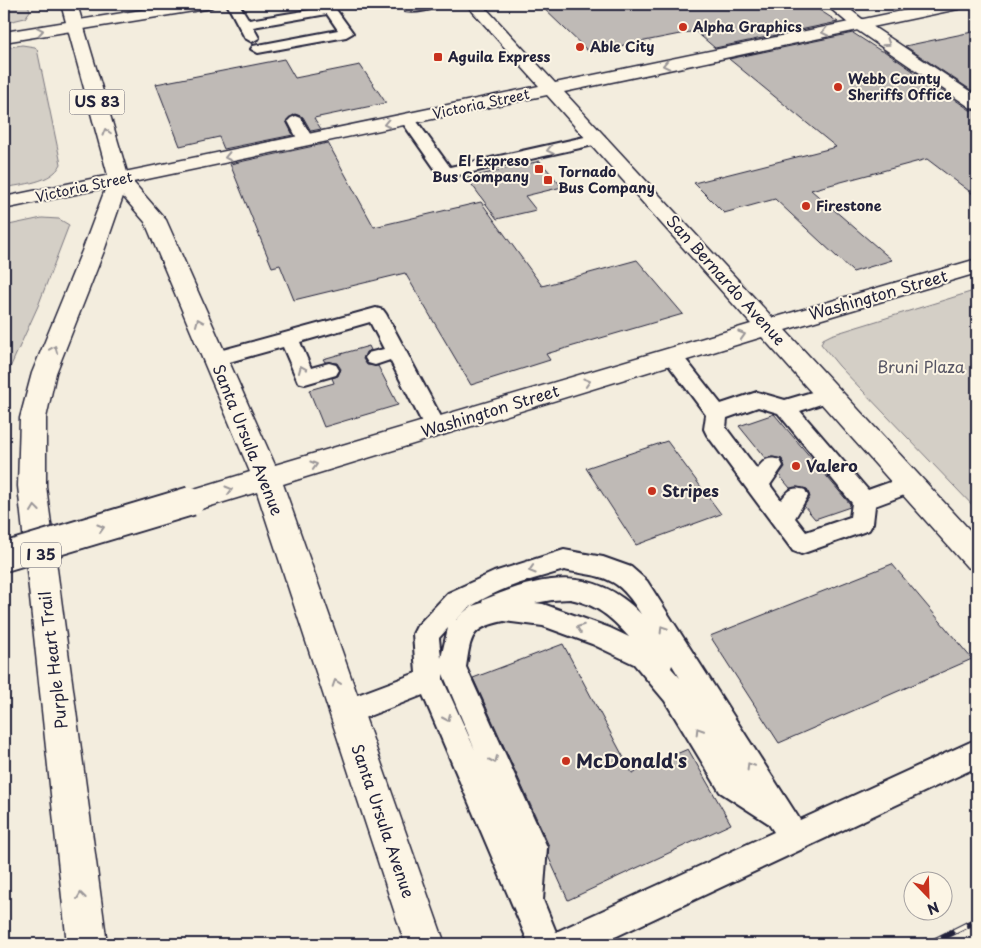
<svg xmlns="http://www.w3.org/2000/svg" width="981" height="948" font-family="'Playpen Sans',sans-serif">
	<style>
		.green { fill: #d4cfc6; stroke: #7b7880 }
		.building { fill: #bfbab6; stroke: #22223b }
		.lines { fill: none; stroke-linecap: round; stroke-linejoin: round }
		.service-casing { stroke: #22223b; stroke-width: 4 }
		.minor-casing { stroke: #22223b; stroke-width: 3 }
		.secondary-casing { stroke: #22223b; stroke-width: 3 }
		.primary-casing { stroke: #22223b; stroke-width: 3 }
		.trunk-casing { stroke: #22223b; stroke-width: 3 }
		.motorway-casing { stroke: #22223b; stroke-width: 3 }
		.service { fill: #fcf5e5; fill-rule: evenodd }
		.minor { fill: #fcf5e5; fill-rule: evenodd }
		.secondary { fill: #fcf5e5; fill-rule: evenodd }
		.primary { fill: #fcf5e5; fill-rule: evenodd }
		.trunk { fill: #fcf5e5; fill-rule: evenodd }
		.motorway { fill: #fcf5e5; fill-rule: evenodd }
		.rail-casing { stroke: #22223b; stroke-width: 7 }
		.rail { stroke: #fcf5e5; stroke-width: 5; stroke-dasharray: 14; stroke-linecap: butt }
		.secondary-bridge-casing { stroke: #22223b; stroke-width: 32; stroke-linecap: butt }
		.secondary-bridge { stroke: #fcf5e5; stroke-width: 28 }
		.oneway { stroke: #9a9698 }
		.poi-dot { fill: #c8321e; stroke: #fcf5e5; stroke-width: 2 }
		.labels { text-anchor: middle; stroke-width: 4; stroke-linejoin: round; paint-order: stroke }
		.far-poi-label { font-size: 14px; font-weight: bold; fill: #22223b; stroke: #fcf5e5; text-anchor: start }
		.far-street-label { font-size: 14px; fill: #22223b; stroke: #fcf5e5 }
		.shield { fill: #fcf5e5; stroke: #63616e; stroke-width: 1 }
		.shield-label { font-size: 15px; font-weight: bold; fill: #22223b }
		.street-label { font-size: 16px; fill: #22223b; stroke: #fcf5e5 }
		.park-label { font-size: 16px; fill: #575665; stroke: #fcf5e5 }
		.poi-label { font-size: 16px; font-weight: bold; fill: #22223b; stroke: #fcf5e5; text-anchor: start }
		.near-poi-label { font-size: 19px; font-weight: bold; fill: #22223b; stroke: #fcf5e5; text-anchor: start }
	</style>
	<rect width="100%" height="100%" fill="#f3edde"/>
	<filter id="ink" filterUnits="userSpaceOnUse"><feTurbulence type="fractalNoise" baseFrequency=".02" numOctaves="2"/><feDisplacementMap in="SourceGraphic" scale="10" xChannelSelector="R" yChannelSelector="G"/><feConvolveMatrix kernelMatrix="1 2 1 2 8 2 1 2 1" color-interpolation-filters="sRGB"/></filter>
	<g filter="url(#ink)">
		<g class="green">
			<polygon points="4,4 28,4 30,11 25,18 4,23"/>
			<path d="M22 45 35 47 37 49 61 164C52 183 22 184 4 188V48Z"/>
			<polygon points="42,218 59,219 69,225 38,306 4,381 4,226"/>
			<polygon points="977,290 977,510 839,366 821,344 823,339 831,335"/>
		</g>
		<g class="building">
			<polygon points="539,4 810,4 838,22 715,48 695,31 589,52"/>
			<polygon points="977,31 977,94 905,46"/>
			<polygon points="853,33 881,51 884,51 970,110 977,111 977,197 927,159 811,190 892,260 853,272 775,199 724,213 694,183 836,147 729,59"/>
			<polygon points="284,59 295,78 360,65 386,103 314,118 321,129 311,131 303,117 295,114 286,121 293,135 224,149 219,137 180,146 156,84"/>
			<polygon points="328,143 374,227 481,202 542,286 637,260 683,314 546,354 550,360 471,385 405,273 294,300 280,265 272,267 230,164"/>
			<polygon points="540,161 562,187 525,196 536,210 497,219 467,178"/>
			<polygon points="369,346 371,350 366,352 363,359 367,365 378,366 398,405 324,427 309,390 334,383 332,378 338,376 341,369 337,363 325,362 323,359"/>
			<polygon points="774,414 850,504 850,507 815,519 804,506 810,497 807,489 797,487 790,488 779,475 785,467 782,459 773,457 765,458 739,426"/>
			<polygon points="667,441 721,514 636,545 586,468"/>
			<polygon points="892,564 972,659 779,743 710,636"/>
			<polygon points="563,644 632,773 688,749 731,824 568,900 548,856 549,846 473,678"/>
		</g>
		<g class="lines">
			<defs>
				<g id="service">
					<polygon points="227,4 239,4 249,20 322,8 320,4 332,4 353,33 346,37 258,53 251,49 253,46 338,30 327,14 253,27 259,38 252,42 245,38"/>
					<path d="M412 4H441C435 10 414 13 405 11L404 8 405 5Z"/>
					<polygon points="408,114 413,116 450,167 598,134 604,136 606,139 604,142 598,144 446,178 440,176 400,119 403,116"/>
					<polygon points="296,116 301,118 314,141 312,144 300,144 288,121 291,118"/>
					<polygon points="376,308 383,310 386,314 447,428 444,434 436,436 428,434 390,360 375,365 368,363 365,358 368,353 384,349 370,322 300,342 311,368 329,363 336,365 339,370 336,375 305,384 298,382 283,347 215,366 208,364 205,359 208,354"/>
					<path d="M672 349 679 351 721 404 757 392 785 400 829 387 836 389 839 394 836 399 800 411 868 490 910 475 918 478 921 484 918 490 875 506 873 523 869 530 801 554 793 551 707 435 704 429 706 415 662 356 665 351ZM758 407 778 413 852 503 850 517 806 532 795 518 808 496 805 490C792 486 789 490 781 500L770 485 783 466 780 460C768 456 764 460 757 469L726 428 727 418Z"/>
					<path d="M564 550 603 557 631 567 647 581 800 820 977 739V767L600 944H529L423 695 346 725 336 721 332 712 336 703 416 673 413 634 417 626 448 593 494 572ZM564 570C606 578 617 575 641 614 593 564 540 576 483 600L482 603 469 607 456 620C482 591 528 581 564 570ZM570 599C596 604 611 617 629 637L610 628 543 604 535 603 552 600ZM504 621 543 626 592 644 634 664 665 701 720 792 768 823 774 832 556 932 543 900 547 847 466 667C471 636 470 628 504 621ZM448 628 441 658 439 638ZM672 665 680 678 671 668ZM443 674 475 750 443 680Z"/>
				</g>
				<polygon id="minor" points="825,4 843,4 866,22 977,96 977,109 971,108 854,28"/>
				<path id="secondary" d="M466 4H482L555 83 936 4H966L964 7 958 9 564 92 773 318 977 259V273L785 330 977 538V570L967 567 762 337 283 484 445 944H405L257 492 191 512 181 509 177 501 181 493 250 472 145 222 114 186 4 209V197L539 86ZM547 95 751 324 275 465 166 220 133 182Z"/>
				<polygon id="primary" points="179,4 214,4 212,7 206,9 4,42 4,32"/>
				<polygon id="trunk" points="61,4 77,4 129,179 126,183 119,185 112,183 109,179"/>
				<polygon id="motorway" points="119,173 126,175 129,179 104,251 56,373 46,418 46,486 107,944 67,944 18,486 20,418 32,373 82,251 109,179 112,175"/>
			</defs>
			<use href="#service" class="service-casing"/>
			<use href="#minor" class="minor-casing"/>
			<use href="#secondary" class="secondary-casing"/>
			<use href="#primary" class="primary-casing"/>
			<use href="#trunk" class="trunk-casing"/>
			<use href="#motorway" class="motorway-casing"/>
			<use href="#service" class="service"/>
			<use href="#minor" class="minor"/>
			<use href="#secondary" class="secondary"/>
			<use href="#primary" class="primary"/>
			<use href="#trunk" class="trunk"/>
			<use href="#motorway" class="motorway"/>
			<defs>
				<polyline id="rail" points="929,944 977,920"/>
			</defs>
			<use href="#rail" class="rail-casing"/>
			<use href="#rail" class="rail"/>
			<defs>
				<polyline id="secondary-bridge" points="4,557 191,501"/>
			</defs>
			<use href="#secondary-bridge" class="secondary-bridge-casing"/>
			<use href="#secondary-bridge" class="secondary-bridge"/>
		</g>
		<defs><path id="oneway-chevron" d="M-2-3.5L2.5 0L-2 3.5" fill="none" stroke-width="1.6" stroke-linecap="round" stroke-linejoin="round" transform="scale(1.25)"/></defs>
		<g class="oneway">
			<use href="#oneway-chevron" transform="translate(40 31) rotate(-10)"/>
			<use href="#oneway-chevron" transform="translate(825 32) rotate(168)"/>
			<use href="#oneway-chevron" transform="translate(887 43) rotate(34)"/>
			<use href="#oneway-chevron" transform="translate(666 65) rotate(168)"/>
			<use href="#oneway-chevron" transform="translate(387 124) rotate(168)"/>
			<use href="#oneway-chevron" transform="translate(106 132) rotate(-106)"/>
			<use href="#oneway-chevron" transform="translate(550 150) rotate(167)"/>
			<use href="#oneway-chevron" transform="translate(228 157) rotate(168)"/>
			<use href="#oneway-chevron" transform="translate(199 322) rotate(-113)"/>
			<use href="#oneway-chevron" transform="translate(742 335) rotate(-17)"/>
			<use href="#oneway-chevron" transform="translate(54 349) rotate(-68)"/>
			<use href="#oneway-chevron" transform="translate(302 369) rotate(-113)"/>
			<use href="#oneway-chevron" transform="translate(587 382) rotate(-17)"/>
			<use href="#oneway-chevron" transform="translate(314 465) rotate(-17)"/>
			<use href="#oneway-chevron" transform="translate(229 490) rotate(-16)"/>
			<use href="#oneway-chevron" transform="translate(35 509) rotate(-97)"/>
			<use href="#oneway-chevron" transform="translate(101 528) rotate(-17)"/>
			<use href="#oneway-chevron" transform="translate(532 570) rotate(163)"/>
			<use href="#oneway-chevron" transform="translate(580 628) rotate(-160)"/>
			<use href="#oneway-chevron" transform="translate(663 629) rotate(-122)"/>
			<use href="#oneway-chevron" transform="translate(336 683) rotate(-109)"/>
			<use href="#oneway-chevron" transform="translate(447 718) rotate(66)"/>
			<use href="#oneway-chevron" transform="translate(699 731) rotate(-122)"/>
			<use href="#oneway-chevron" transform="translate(494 760) rotate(66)"/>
			<use href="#oneway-chevron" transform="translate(750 766) rotate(-122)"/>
			<use href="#oneway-chevron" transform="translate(81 896) rotate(-97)"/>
		</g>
	</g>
	<g class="poi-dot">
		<circle cx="683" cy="27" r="5"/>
		<circle cx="580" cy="47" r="5"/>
		<rect x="433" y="52" width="10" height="10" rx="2.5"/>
		<circle cx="838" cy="87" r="5"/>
		<rect x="534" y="164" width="10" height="10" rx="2.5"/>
		<rect x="543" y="175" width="10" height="10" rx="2.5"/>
		<circle cx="806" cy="206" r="5"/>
		<circle cx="796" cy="466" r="5"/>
		<circle cx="652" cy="491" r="5"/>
		<circle cx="566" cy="761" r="5"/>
	</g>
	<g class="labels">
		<g class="far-poi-label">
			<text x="693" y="32">Alpha Graphics</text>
			<text x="590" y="52">Able City</text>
			<text x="448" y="62">Aguila Express</text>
			<text x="848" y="84">Webb County<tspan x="848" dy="16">Sheriffs Office</tspan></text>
			<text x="529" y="166" text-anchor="end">El Expreso<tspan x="529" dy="16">Bus Company</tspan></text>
			<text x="558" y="177">Tornado<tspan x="558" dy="16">Bus Company</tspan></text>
			<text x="816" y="211">Firestone</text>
		</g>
		<g class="far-street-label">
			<text transform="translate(481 104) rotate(-12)" y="5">Victoria Street</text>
			<text transform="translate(84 187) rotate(-12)" y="5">Victoria Street</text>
		</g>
		<g class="shield">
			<rect x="69.5" y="89.5" width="55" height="25" rx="4"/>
			<rect x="21" y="542.5" width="40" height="25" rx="4"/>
		</g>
		<g class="shield-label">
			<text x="97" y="107">US 83</text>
			<text x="41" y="560">I 35</text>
		</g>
		<g class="street-label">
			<text transform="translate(726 280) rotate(48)" y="6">San Bernardo Avenue</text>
			<text transform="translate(878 295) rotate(-16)" y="6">Washington Street</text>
			<text transform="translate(490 411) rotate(-17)" y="6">Washington Street</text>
			<text transform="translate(248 440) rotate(68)" y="6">Santa Ursula Avenue</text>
			<text transform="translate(53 660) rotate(-97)" y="6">Purple Heart Trail</text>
			<text transform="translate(383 821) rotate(71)" y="6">Santa Ursula Avenue</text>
		</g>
		<g class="park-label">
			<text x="921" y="373">Bruni Plaza</text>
		</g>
		<g class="poi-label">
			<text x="806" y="472">Valero</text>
			<text x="662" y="497">Stripes</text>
		</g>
		<g class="near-poi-label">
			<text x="576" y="768">McDonald's</text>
		</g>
	</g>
	<rect width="981" height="948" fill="none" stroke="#fcf5e5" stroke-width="20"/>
	<rect x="10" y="10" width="961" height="928" fill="none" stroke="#22223b" stroke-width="2" filter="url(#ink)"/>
	<g transform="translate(928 896) rotate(157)"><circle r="24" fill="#fcf5e5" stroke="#a5a1a1"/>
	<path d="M0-4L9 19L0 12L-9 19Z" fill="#c8321e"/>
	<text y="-8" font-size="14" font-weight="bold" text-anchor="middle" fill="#22223b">N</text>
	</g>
</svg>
